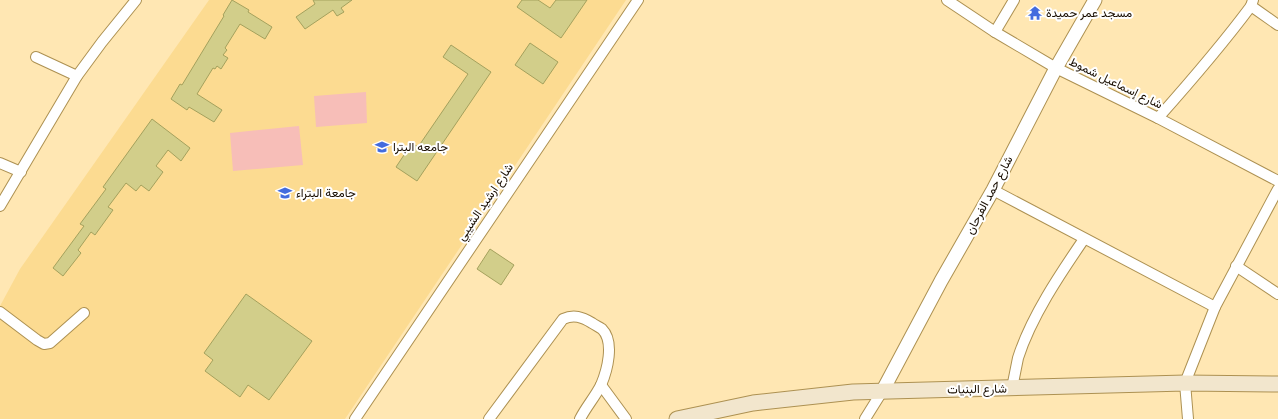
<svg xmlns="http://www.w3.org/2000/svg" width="1278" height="419" font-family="'Roboto Serif',Vazirmatn,serif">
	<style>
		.built { fill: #fcdb91 }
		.green { fill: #f7beb8 }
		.building { fill: #d2ce8a; stroke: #a4a15d }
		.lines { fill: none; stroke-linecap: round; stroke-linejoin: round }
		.minor-casing { stroke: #ad9152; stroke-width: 12 }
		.tertiary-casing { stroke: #ad9152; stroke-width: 15 }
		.secondary-casing { stroke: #ad9152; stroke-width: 17 }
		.minor { stroke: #fff; stroke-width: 10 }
		.tertiary { stroke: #fff; stroke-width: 13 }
		.secondary { stroke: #f2e6cd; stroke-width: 15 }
		.labels { text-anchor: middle; stroke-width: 4; stroke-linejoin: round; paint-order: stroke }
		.poi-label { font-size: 12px; fill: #180d00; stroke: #fff; text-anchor: start }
		.street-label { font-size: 12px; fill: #180d00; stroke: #fff }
	</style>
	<rect width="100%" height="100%" fill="#ffe7b3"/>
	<polygon class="built" points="209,0 626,0 345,419 0,419 0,306 20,269"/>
	<g class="green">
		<polygon points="366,92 367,123 316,127 314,96"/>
		<polygon points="299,126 303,165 233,171 230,133"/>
	</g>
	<g class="building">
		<polygon points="232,0 249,10 248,12 272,27 265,39 240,24 225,48 227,50 223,55 228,58 221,69 217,66 215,69 213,68 197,94 222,110 214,122 189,107 187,110 171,99 180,84 182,85 224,16 223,15"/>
		<polygon points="313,0 352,0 341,8 344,12 337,16 333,10 305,29 296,17 315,4"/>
		<polygon points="522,0 538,0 550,8 556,0 587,0 561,38 517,7"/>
		<polygon points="530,43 558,62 543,84 515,65"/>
		<polygon points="451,45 491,72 417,181 396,167 412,143 418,147 468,74 443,57"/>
		<polygon points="152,119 190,148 181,161 168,150 156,166 163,172 149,191 141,185 136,191 126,183 108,207 113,210 95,235 91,232 78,250 81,253 63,276 53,268 84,226 80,224 106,189 103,187"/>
		<polygon points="490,249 514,265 501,285 477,269"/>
		<polygon points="246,294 312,341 269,400 248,385 240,397 205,371 213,360 204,353"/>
	</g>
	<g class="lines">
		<defs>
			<g id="minor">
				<polyline points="947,0 995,32 1056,68 1158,118 1278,181"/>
				<polyline points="1253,0 1251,6 1278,25"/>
				<polyline points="995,32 1014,0"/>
				<polyline points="36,57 77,76"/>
				<path d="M1158 118C1190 82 1222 45 1251 6"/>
				<polyline points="0,163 21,172"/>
				<polyline points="993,190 1215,307"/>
				<polyline points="0,206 77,76 102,42 136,0"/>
				<polyline points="1236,266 1278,294"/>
				<polyline points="0,312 37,340 44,344 50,343 84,313"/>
				<polyline points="601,385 626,419"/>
				<path d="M1012 388C1014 378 1016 368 1018 358 1031 317 1060 274 1084 239"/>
				<polyline points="355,419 638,0"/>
				<path d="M489 419 563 319C574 314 582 317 592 323 595 325 599 327 602 329 615 342 607 371 601 385 595 397 586 407 580 419"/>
				<polyline points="865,419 883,390"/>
				<polyline points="1188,419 1185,383 1215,307 1278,189"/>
			</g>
			<polyline id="tertiary" points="883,390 941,281 993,190 1056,68 1095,0"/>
			<polyline id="secondary" points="677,419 753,403 853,392 1185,383 1278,384"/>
		</defs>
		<use href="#minor" class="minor-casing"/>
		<use href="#tertiary" class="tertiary-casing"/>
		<use href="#secondary" class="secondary-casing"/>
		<use href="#minor" class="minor"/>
		<use href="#tertiary" class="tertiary"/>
		<use href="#secondary" class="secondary"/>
	</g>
	<defs>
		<symbol id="temple-bare" viewBox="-9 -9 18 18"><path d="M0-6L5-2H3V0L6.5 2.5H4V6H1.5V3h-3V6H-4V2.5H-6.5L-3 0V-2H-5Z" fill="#436cde" stroke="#fff" stroke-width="2.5" paint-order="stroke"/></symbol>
		<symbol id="university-bare" viewBox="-9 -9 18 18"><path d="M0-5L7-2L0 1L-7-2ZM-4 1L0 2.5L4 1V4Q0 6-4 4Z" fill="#436cde" stroke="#fff" stroke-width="2.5" paint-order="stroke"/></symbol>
	</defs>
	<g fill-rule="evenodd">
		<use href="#temple-bare" x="1025" y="3" width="20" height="20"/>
		<use href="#university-bare" x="372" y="137" width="20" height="20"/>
		<use href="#university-bare" x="275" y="183" width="20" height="20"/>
	</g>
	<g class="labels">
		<g class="poi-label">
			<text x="1046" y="17">مسجد عمر حميدة</text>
			<text x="393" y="151">جامعه البترا</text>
			<text x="296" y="197">جامعة البتراء</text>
		</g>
		<g class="street-label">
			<text transform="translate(1116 83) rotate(26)" y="4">شارع إسماعيل شموط</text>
			<text transform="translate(989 195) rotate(-62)" y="4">شارع حمد الفرحان</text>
			<text transform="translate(485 202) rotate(-56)" y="4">شارع ارشيد الشيبي</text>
			<text transform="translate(977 389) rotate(-1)" y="4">شارع البنيات</text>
		</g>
	</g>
</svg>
